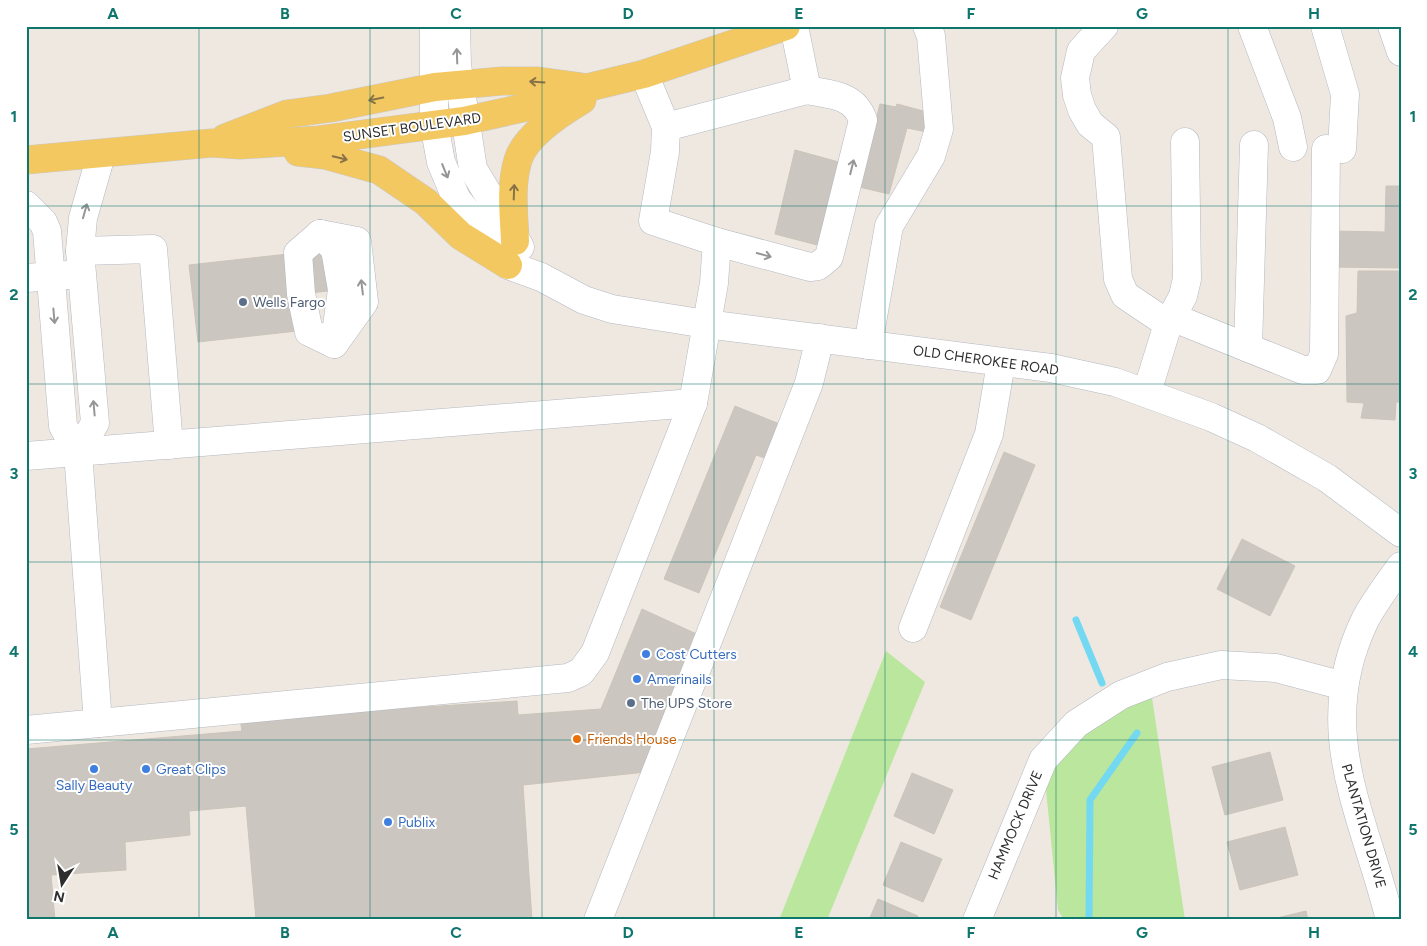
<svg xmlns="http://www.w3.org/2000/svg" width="1427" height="946" font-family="Figtree,sans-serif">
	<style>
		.green { fill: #bae69d }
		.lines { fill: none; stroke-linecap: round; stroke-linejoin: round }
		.stream { stroke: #73d8f2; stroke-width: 7 }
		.building { fill: #cbc6bf; stroke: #cbc4ba }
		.minor-casing { stroke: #b4b8c1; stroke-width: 29 }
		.major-casing { stroke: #c9c9c9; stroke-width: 29 }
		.minor { stroke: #fff; stroke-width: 28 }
		.major { stroke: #f4c861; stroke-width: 28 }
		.oneway { stroke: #969696 }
		.oneway2 { stroke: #877345 }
		.grid { fill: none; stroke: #0f766e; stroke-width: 1; stroke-opacity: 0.55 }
		.service-dot { fill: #5c6f8a; stroke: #fff; stroke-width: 2 }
		.shop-dot { fill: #3f7fe0; stroke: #fff; stroke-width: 2 }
		.food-dot { fill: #e8710a; stroke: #fff; stroke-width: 2 }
		.labels { text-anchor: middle; stroke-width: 4; stroke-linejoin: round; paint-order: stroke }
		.street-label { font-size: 14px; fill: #2e2e2e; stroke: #fff }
		.service-label { font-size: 14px; fill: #4e5e75; stroke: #fff; text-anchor: start }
		.shop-label { font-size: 14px; fill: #366cbe; stroke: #fff; text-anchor: start }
		.food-label { font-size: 14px; fill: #c56008; stroke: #fff; text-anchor: start }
		.neatline { fill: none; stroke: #0f766e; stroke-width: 2 }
		.grid-label { font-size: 16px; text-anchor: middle; font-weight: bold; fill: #0f766e }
	</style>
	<rect width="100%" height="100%" fill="#efe8e1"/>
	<g class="green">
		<polygon points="886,651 925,682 827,920 779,920"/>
		<polygon points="1150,684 1185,920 1064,920 1058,910 1043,760"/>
	</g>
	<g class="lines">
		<g class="stream">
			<polyline points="1076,620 1102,683"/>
			<polyline points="1089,920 1090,800 1137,733"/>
		</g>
	</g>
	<g class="building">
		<polygon points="880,104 896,107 897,104 931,113 927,132 907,128 889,194 859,187"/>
		<polygon points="795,150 846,164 825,247 775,234"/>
		<polygon points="1386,186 1401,186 1401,268 1332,267 1333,231 1385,232"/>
		<polygon points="351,247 355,288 292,295 297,331 198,342 189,265"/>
		<polygon points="1358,271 1401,271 1401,402 1396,402 1395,420 1361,418 1364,403 1347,402 1346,316 1357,313"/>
		<polygon points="735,406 787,427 773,461 756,455 699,593 664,579"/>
		<polygon points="1004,452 1035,465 971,620 940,607"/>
		<polygon points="1242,539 1295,566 1270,616 1217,589"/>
		<polygon points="642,609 701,636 646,772 523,785 532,920 256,920 246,806 189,811 190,835 125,842 126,870 51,875 55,920 26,920 26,749 242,731 240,719 517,701 518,715 601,709"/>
		<polygon points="1270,752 1283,800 1225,815 1212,767"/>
		<polygon points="912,773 953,790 934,834 894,816"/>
		<polygon points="1285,827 1298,875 1240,890 1227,842"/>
		<polygon points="901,842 942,859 923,902 883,885"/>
		<polygon points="878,899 918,916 916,920 869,920"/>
		<polygon points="1306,911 1308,920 1273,920 1273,919"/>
	</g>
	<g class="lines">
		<defs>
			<g id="minor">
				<polyline points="434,26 434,124 441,162 456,198 508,265 541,277 584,300 612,309 706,324 1051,368 1115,382 1211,417 1257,438 1327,478 1401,533"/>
				<polyline points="456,26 457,65 473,169 520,247"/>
				<polyline points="1104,26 1081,51 1075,78 1077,95 1082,110 1090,124 1106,137 1118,279 1125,295 1168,324 1183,296 1187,279 1185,142"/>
				<polyline points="1252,26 1287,118 1293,147"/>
				<polyline points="1325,26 1345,94 1342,149"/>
				<polyline points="1392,26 1401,52"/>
				<polyline points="666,127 807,90 794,26"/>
				<polyline points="26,205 43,222 47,231 63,426 78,452 98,723"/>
				<polyline points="320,234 357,241 364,302 334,344"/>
				<polyline points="320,234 298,253 301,294 309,332 334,344"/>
				<polyline points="320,234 335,249 342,290 335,340"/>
				<path d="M717 242 810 267 818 266 829 257 863 120C854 94 831 95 807 90"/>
				<polyline points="80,251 153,249 169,445"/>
				<polyline points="26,278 68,275"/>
				<polyline points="868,345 889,226 931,156 939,129 931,36 927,26"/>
				<polyline points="1248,348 1254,145"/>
				<polyline points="1147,392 1168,324 1179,320 1303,370 1317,370 1324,354 1326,149"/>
				<polyline points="78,452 95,423 80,251 83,218 101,155"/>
				<polyline points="26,456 693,403"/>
				<polyline points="913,628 989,434 1001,363"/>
				<polyline points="26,730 568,678 581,672 595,653 693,403 714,283 717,242 653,221 665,152 666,127 644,74"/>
				<polyline points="598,920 809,383 820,338"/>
				<polyline points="977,920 1043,760 1076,724 1121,695 1167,677 1221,665 1276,668 1344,686"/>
				<path d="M1390 920C1364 814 1312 730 1365 620 1375 601 1388 584 1401 566"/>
			</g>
			<g id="major">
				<polyline points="225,138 287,114 331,108 435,87 502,81 538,81 582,87"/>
				<polyline points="298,152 325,155 379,170 426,202 461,236 508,265"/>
				<polyline points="26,160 212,143 240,145 319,140 464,121 545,103 586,88 644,74 786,26"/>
				<path d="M515 241C514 215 510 186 518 160 525 136 562 112 582 100"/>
			</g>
		</defs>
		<use href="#minor" class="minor-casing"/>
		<use href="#major" class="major-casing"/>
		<use href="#minor" class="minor"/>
		<use href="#major" class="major"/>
	</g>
	<defs><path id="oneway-shaft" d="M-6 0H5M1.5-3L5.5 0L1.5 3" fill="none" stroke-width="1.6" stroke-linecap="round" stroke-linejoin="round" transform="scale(1.25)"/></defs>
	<g class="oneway">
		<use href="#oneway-shaft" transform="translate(457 56) rotate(-92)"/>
		<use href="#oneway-shaft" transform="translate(852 167) rotate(-76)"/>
		<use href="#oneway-shaft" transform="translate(445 171) rotate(68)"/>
		<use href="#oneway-shaft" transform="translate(85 211) rotate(-74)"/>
		<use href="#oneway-shaft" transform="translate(764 255) rotate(15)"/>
		<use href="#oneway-shaft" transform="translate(362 287) rotate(-97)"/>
		<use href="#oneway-shaft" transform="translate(54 316) rotate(85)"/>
		<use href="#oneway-shaft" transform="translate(94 408) rotate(-95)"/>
	</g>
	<g class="oneway2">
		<use href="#oneway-shaft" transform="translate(537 82) rotate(-176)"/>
		<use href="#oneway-shaft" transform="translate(376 99) rotate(169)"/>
		<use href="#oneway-shaft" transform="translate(340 158) rotate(14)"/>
		<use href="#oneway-shaft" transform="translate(514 192) rotate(-88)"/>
	</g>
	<path class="grid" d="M199 26V920M370 26V920M542 26V920M714 26V920M885 26V920M1056 26V920M1228 26V920M26 206H1401M26 384H1401M26 562H1401M26 740H1401"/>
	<g class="service-dot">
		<circle cx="243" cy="302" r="5"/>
		<circle cx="631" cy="703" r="5"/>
	</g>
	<g class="shop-dot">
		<circle cx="646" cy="654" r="5"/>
		<circle cx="637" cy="679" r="5"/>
		<circle cx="94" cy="769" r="5"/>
		<circle cx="146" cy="769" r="5"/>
		<circle cx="388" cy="822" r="5"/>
	</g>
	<circle class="food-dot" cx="577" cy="739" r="5"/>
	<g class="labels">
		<g class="street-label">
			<text transform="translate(412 127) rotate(-8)" y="5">SUNSET BOULEVARD</text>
			<text transform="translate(986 360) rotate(8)" y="5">OLD CHEROKEE ROAD</text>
			<text transform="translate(1015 825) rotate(-67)" y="5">HAMMOCK DRIVE</text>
			<text transform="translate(1364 826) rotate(74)" y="5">PLANTATION DRIVE</text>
		</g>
		<g class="service-label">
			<text x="253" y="307">Wells Fargo</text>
			<text x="641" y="708">The UPS Store</text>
		</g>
		<g class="shop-label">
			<text x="656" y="659">Cost Cutters</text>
			<text x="647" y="684">Amerinails</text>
			<text x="156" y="774">Great Clips</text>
			<text x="94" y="790" text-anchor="middle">Sally Beauty</text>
			<text x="398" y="827">Publix</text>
		</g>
		<g class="food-label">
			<text x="587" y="744">Friends House</text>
		</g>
	</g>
	<rect width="1427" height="946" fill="none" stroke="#ffffff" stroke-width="55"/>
	<g transform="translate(62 884) rotate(192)" stroke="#ffffff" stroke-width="4" paint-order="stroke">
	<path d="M0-4L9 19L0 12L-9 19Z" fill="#2e2e2e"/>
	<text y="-8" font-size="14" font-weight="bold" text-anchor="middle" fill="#2e2e2e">N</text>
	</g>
	<rect x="28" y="28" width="1372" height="890" class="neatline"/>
	<g class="grid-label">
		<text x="113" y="19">A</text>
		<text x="285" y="19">B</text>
		<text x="456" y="19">C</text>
		<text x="628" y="19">D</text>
		<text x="799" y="19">E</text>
		<text x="971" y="19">F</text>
		<text x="1142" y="19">G</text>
		<text x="1314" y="19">H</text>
		<text x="14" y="122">1</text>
		<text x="1413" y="122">1</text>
		<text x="14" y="300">2</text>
		<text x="1413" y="300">2</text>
		<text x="14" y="479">3</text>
		<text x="1413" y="479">3</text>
		<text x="14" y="657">4</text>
		<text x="1413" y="657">4</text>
		<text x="14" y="835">5</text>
		<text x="1413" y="835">5</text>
		<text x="113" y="938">A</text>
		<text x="285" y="938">B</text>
		<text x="456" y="938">C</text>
		<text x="628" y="938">D</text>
		<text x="799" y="938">E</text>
		<text x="971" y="938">F</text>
		<text x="1142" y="938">G</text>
		<text x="1314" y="938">H</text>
	</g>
</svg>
